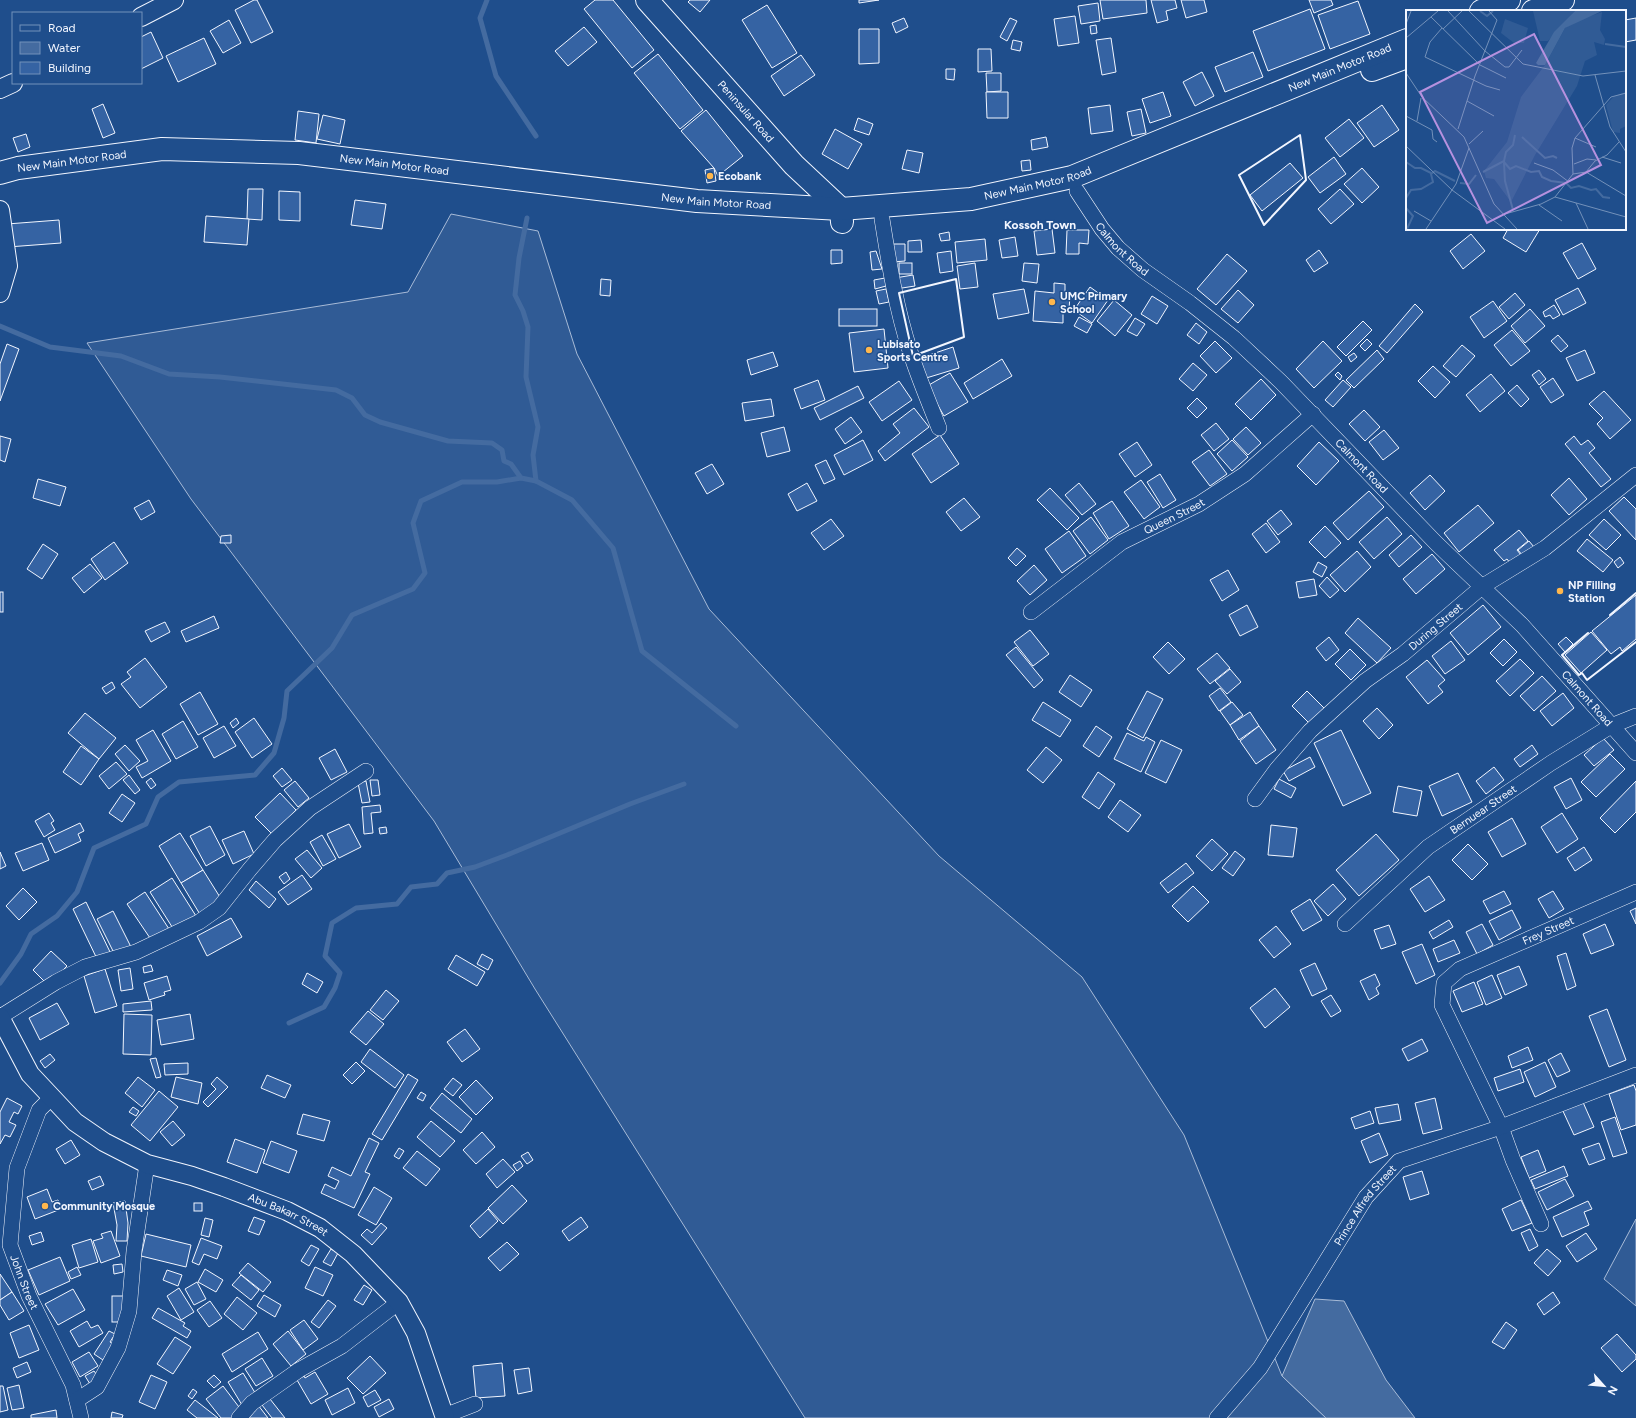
<svg xmlns="http://www.w3.org/2000/svg" width="1636" height="1418" font-family="Figtree,sans-serif">
	<style>
		.built { fill: #305b95; stroke: #a8bbd7 }
		.water { fill: #446ba0; stroke: #a8bbd7 }
		.lines { fill: none; stroke-linecap: round; stroke-linejoin: round }
		.stream { stroke: #446ba0; stroke-width: 5 }
		.building { fill: #3563a3; stroke: #f2f6ff }
		.minor-casing { stroke: #f2f6ff; stroke-width: 16 }
		.tertiary-casing { stroke: #f2f6ff; stroke-width: 20 }
		.primary-casing { stroke: #f2f6ff; stroke-width: 24 }
		.trunk-casing { stroke: #f2f6ff; stroke-width: 24 }
		.minor { stroke: #1f4e8c; stroke-width: 15 }
		.tertiary { stroke: #1f4e8c; stroke-width: 18 }
		.primary { stroke: #1f4e8c; stroke-width: 22 }
		.trunk { stroke: #1f4e8c; stroke-width: 22 }
		.wall { stroke: #f2f6ff; stroke-width: 2 }
		.poi-dot { fill: #ffb74d; stroke: #1f4e8c; stroke-width: 1.5 }
		.labels { text-anchor: middle; stroke-width: 3; stroke-linejoin: round; paint-order: stroke }
		.street-label { font-size: 11px; fill: #f2f6ff; stroke: #1f4e8c }
		.poi-label { font-size: 11px; font-weight: bold; fill: #f2f6ff; stroke: #1f4e8c; text-anchor: start }
		.neighbourhood-label { font-size: 12px; font-weight: bold; fill: #f2f6ff; stroke: #1f4e8c }
		.inset-river { fill: none; stroke: #446ba0; stroke-width: 2 }
		.inset-road { fill: none; stroke: #7391ba; stroke-width: 1 }
		.view { fill: #b691df; fill-opacity: 0.15; stroke: #b691df; stroke-width: 2 }
		.inset-edge { fill: none; stroke: #f2f6ff; stroke-width: 2 }
	</style>
	<rect width="100%" height="100%" fill="#1f4e8c"/>
	<g class="built">
		<polygon points="451,214 538,231 577,354 709,609 939,856 1082,977 1184,1135 1282,1376 1326,1418 805,1418 535,989 434,821 191,499 87,343 408,292"/>
		<polygon points="1636,1219 1636,1306 1604,1279"/>
	</g>
	<polygon class="water" points="1315,1299 1344,1301 1386,1380 1415,1418 1326,1418 1282,1376"/>
	<g class="lines">
		<g class="stream">
			<polyline points="487,0 480,18 496,76 536,136"/>
			<polyline points="527,218 519,258 515,295 523,311 528,327 526,377 538,427 533,455 536,481 572,500 613,548 642,651 736,726"/>
			<polyline points="0,326 50,347 121,356 169,374 220,377 336,390 352,398 365,415 380,422 448,441 492,443 502,450 504,461 511,464 521,478 536,481"/>
			<polyline points="0,983 21,954 31,934 57,916 77,892 94,848 146,824 158,797 179,782 255,775 274,753 284,718 287,691 332,648 352,615 413,589 425,573 413,523 421,501 462,482 497,482 521,478"/>
			<polyline points="289,1023 324,1007 335,988 340,973 325,956 332,923 356,908 397,904 411,887 437,884 447,873 475,867 507,855 630,804 684,784"/>
		</g>
	</g>
	<g class="building">
		<polygon points="254,0 257,0 273,32 251,43 235,10"/>
		<polygon points="595,0 613,0 654,50 632,68 584,9"/>
		<polygon points="690,0 710,0 700,12 688,2"/>
		<polygon points="859,0 879,0 859,3"/>
		<polygon points="1100,0 1146,0 1147,13 1103,19"/>
		<polygon points="1151,0 1175,0 1177,8 1166,11 1168,20 1157,23"/>
		<polygon points="1181,0 1204,0 1207,12 1186,18"/>
		<polygon points="1309,0 1331,0 1333,5 1314,13"/>
		<polygon points="1358,1 1370,34 1330,49 1318,15"/>
		<polygon points="1098,3 1100,21 1081,24 1078,6"/>
		<polygon points="767,5 797,53 772,68 742,20"/>
		<polygon points="1310,9 1325,49 1268,71 1253,31"/>
		<polygon points="1075,16 1079,43 1058,46 1054,19"/>
		<polygon points="904,18 908,27 896,33 892,23"/>
		<polygon points="1010,18 1017,21 1007,41 1000,37"/>
		<polygon points="1636,18 1636,40 1625,42 1625,20"/>
		<polygon points="229,20 241,43 223,53 210,31"/>
		<polygon points="1096,25 1097,33 1091,34 1090,26"/>
		<polygon points="584,27 597,42 568,66 555,51"/>
		<polygon points="859,29 879,29 879,63 859,64"/>
		<polygon points="151,32 163,58 141,69 141,37"/>
		<polygon points="204,38 216,64 178,82 166,56"/>
		<polygon points="1111,38 1116,72 1102,75 1096,40"/>
		<polygon points="1013,40 1022,42 1020,51 1011,49"/>
		<polygon points="978,49 991,49 992,71 978,72"/>
		<polygon points="1253,52 1263,77 1225,92 1215,67"/>
		<polygon points="658,54 703,110 680,129 634,73"/>
		<polygon points="801,55 815,75 784,96 771,76"/>
		<polygon points="946,69 955,69 954,80 946,79"/>
		<polygon points="1202,72 1214,96 1195,106 1183,82"/>
		<polygon points="986,73 1001,73 1001,91 987,92"/>
		<polygon points="986,92 1008,92 1008,118 987,118"/>
		<polygon points="1163,92 1171,116 1150,123 1142,99"/>
		<polygon points="103,104 115,133 103,138 92,109"/>
		<polygon points="1110,105 1113,131 1091,134 1088,108"/>
		<polygon points="1382,105 1399,130 1374,147 1357,123"/>
		<polygon points="1141,109 1146,133 1132,136 1127,112"/>
		<polygon points="706,110 743,156 718,176 714,168 681,131"/>
		<polygon points="298,111 319,114 316,143 295,140"/>
		<polygon points="323,115 345,120 340,144 317,139"/>
		<polygon points="858,118 873,124 869,135 854,130"/>
		<polygon points="1349,119 1364,138 1340,157 1325,138"/>
		<polygon points="835,129 862,144 848,169 822,154"/>
		<polygon points="26,134 30,147 18,152 13,138"/>
		<polygon points="1046,137 1048,147 1032,150 1031,140"/>
		<polygon points="907,150 923,153 919,173 902,169"/>
		<polygon points="1334,157 1346,174 1320,193 1308,177"/>
		<polygon points="1030,160 1031,170 1022,171 1021,161"/>
		<polygon points="1290,163 1303,178 1262,211 1250,195"/>
		<polygon points="714,168 716,181 707,183 705,170"/>
		<polygon points="1362,168 1379,187 1362,203 1344,184"/>
		<polygon points="248,189 263,189 262,220 247,219"/>
		<polygon points="1340,189 1354,204 1331,224 1318,209"/>
		<polygon points="279,191 300,192 300,221 279,220"/>
		<polygon points="355,200 386,204 382,229 351,225"/>
		<polygon points="206,216 249,219 247,245 204,242"/>
		<polygon points="59,220 61,243 8,247 7,224"/>
		<polygon points="1052,229 1055,253 1037,255 1034,231"/>
		<polygon points="1508,229 1540,229 1526,252 1503,238"/>
		<polygon points="1067,230 1089,230 1088,244 1079,243 1079,254 1066,254"/>
		<polygon points="949,232 950,240 941,241 939,234"/>
		<polygon points="1471,234 1485,251 1463,269 1450,251"/>
		<polygon points="1015,237 1018,256 1002,258 999,240"/>
		<polygon points="985,239 987,260 957,263 955,242"/>
		<polygon points="921,240 922,252 908,252 908,241"/>
		<polygon points="1582,243 1596,269 1578,279 1563,253"/>
		<polygon points="893,244 905,244 905,261 893,262"/>
		<polygon points="831,250 842,250 842,263 831,264"/>
		<polygon points="1319,250 1328,263 1314,272 1306,260"/>
		<polygon points="876,251 882,269 872,270 870,252"/>
		<polygon points="951,251 953,271 940,273 937,253"/>
		<polygon points="1227,254 1247,271 1216,305 1197,289"/>
		<rect x="899" y="263" width="13" height="11"/>
		<polygon points="975,263 978,287 960,289 957,266"/>
		<polygon points="1024,263 1039,264 1037,283 1022,281"/>
		<polygon points="913,275 915,286 902,288 895,278"/>
		<polygon points="885,278 886,286 875,289 874,280"/>
		<polygon points="601,279 611,280 610,296 600,295"/>
		<polygon points="1054,283 1065,284 1065,293 1070,293 1069,312 1063,312 1063,323 1033,321 1035,291 1054,293"/>
		<polygon points="1090,287 1108,300 1092,323 1074,310"/>
		<polygon points="1578,288 1586,303 1563,315 1555,300"/>
		<polygon points="886,289 889,302 879,304 876,291"/>
		<polygon points="1024,289 1029,313 998,319 993,294"/>
		<polygon points="1238,290 1254,305 1238,323 1221,309"/>
		<polygon points="1515,293 1525,305 1509,319 1499,307"/>
		<polygon points="1152,296 1168,306 1157,324 1141,314"/>
		<polygon points="1114,300 1132,315 1115,336 1097,321"/>
		<polygon points="1493,301 1507,321 1484,338 1470,317"/>
		<polygon points="1415,304 1423,312 1387,353 1379,346"/>
		<polygon points="1554,305 1560,315 1553,319 1550,315 1545,317 1543,312"/>
		<rect x="839" y="309" width="38" height="17"/>
		<polygon points="1530,309 1545,326 1525,343 1511,326"/>
		<polygon points="1079,317 1092,324 1087,333 1074,326"/>
		<polygon points="1135,318 1145,324 1137,336 1127,331"/>
		<polygon points="1363,321 1372,330 1346,356 1337,347"/>
		<polygon points="1196,323 1207,332 1199,344 1187,335"/>
		<polygon points="884,329 888,368 854,372 849,333"/>
		<polygon points="1512,330 1530,351 1511,366 1494,345"/>
		<polygon points="1558,335 1568,346 1561,352 1551,341"/>
		<polygon points="1367,339 1372,344 1365,351 1360,346"/>
		<polygon points="1215,341 1232,358 1216,373 1200,356"/>
		<polygon points="1323,341 1342,361 1314,388 1296,369"/>
		<polygon points="7,344 19,349 0,401 0,364"/>
		<polygon points="1462,345 1475,356 1456,377 1443,366"/>
		<polygon points="953,347 959,368 923,379 917,359"/>
		<polygon points="1377,350 1384,359 1354,388 1346,380"/>
		<polygon points="1585,350 1595,373 1577,381 1566,358"/>
		<polygon points="773,352 778,366 751,375 747,360"/>
		<polygon points="1354,353 1357,357 1351,362 1348,357"/>
		<polygon points="1002,359 1012,376 973,399 964,383"/>
		<polygon points="1193,363 1207,375 1193,391 1179,379"/>
		<polygon points="1433,366 1450,382 1435,398 1418,381"/>
		<polygon points="1539,370 1546,379 1539,385 1532,375"/>
		<polygon points="1338,372 1342,376 1340,380 1335,375"/>
		<polygon points="950,373 968,402 944,416 927,386"/>
		<polygon points="1491,374 1505,391 1480,412 1466,395"/>
		<polygon points="1553,378 1564,395 1551,403 1540,387"/>
		<polygon points="1261,379 1276,395 1251,420 1235,404"/>
		<polygon points="818,380 825,400 801,409 794,389"/>
		<polygon points="1343,380 1351,387 1333,407 1325,400"/>
		<polygon points="899,381 912,400 882,421 869,402"/>
		<polygon points="1517,385 1529,399 1521,407 1508,393"/>
		<polygon points="858,386 864,398 820,420 814,408"/>
		<polygon points="1604,391 1631,420 1610,439 1597,424 1603,418 1589,404"/>
		<polygon points="1197,398 1207,408 1197,418 1187,408"/>
		<polygon points="771,399 774,416 745,421 742,403"/>
		<polygon points="914,408 929,427 885,461 878,451 900,433 893,424"/>
		<polygon points="1364,410 1380,427 1365,441 1349,424"/>
		<polygon points="851,417 862,432 845,444 835,429"/>
		<polygon points="1216,423 1229,439 1214,451 1201,435"/>
		<polygon points="784,427 790,451 767,457 761,433"/>
		<polygon points="1246,427 1261,443 1248,455 1233,439"/>
		<polygon points="1384,430 1399,448 1383,460 1369,442"/>
		<polygon points="940,435 959,464 931,483 912,454"/>
		<polygon points="0,436 11,439 5,462 0,460"/>
		<polygon points="1574,436 1581,445 1588,440 1595,448 1589,453 1611,479 1601,487 1565,444"/>
		<polygon points="863,440 873,460 844,475 834,455"/>
		<polygon points="1232,440 1248,457 1232,471 1217,454"/>
		<polygon points="1137,442 1152,465 1135,477 1119,454"/>
		<polygon points="1319,442 1339,461 1316,485 1297,466"/>
		<polygon points="1209,450 1227,474 1210,486 1192,462"/>
		<polygon points="826,460 835,479 824,484 815,465"/>
		<polygon points="712,464 724,484 707,494 695,473"/>
		<polygon points="1160,474 1176,500 1163,508 1147,482"/>
		<polygon points="1430,475 1445,491 1425,510 1410,493"/>
		<polygon points="1569,478 1587,499 1569,515 1551,495"/>
		<polygon points="38,479 66,487 60,506 33,498"/>
		<polygon points="1141,480 1160,507 1144,519 1124,492"/>
		<polygon points="807,483 817,501 797,511 788,494"/>
		<polygon points="1079,483 1096,504 1082,515 1065,495"/>
		<polygon points="1050,488 1079,518 1067,530 1037,500"/>
		<polygon points="1369,491 1384,507 1348,540 1333,523"/>
		<polygon points="1624,497 1636,509 1636,540 1609,511"/>
		<polygon points="964,498 980,517 961,531 946,512"/>
		<polygon points="149,500 155,512 141,520 134,508"/>
		<polygon points="1112,501 1129,526 1109,539 1093,513"/>
		<polygon points="1478,505 1494,523 1459,552 1444,533"/>
		<polygon points="1281,510 1292,524 1278,535 1267,521"/>
		<polygon points="1091,517 1108,540 1090,554 1073,531"/>
		<polygon points="1387,517 1402,534 1374,559 1359,542"/>
		<polygon points="831,519 844,536 824,550 811,533"/>
		<polygon points="1604,519 1621,535 1606,550 1589,535"/>
		<polygon points="1266,523 1280,542 1266,553 1252,534"/>
		<polygon points="1325,526 1341,543 1325,558 1309,542"/>
		<polygon points="1519,530 1528,541 1517,550 1521,555 1510,563 1507,559 1504,561 1494,550"/>
		<polygon points="1069,531 1086,556 1062,573 1045,549"/>
		<polygon points="231,535 231,543 220,543 221,536"/>
		<polygon points="1411,535 1422,547 1399,567 1389,555"/>
		<polygon points="1587,539 1613,560 1603,572 1577,551"/>
		<polygon points="1529,541 1534,547 1523,556 1518,550"/>
		<polygon points="114,542 128,563 105,580 91,559"/>
		<polygon points="43,544 58,554 42,579 27,569"/>
		<polygon points="1017,548 1026,556 1016,566 1008,558"/>
		<polygon points="1357,551 1371,567 1345,592 1330,575"/>
		<polygon points="1432,554 1445,569 1416,594 1403,579"/>
		<polygon points="1620,557 1624,563 1618,568 1614,562"/>
		<polygon points="1318,562 1327,567 1322,577 1313,572"/>
		<polygon points="90,564 102,578 84,593 72,578"/>
		<polygon points="1034,565 1047,580 1030,595 1017,581"/>
		<polygon points="1228,570 1239,590 1222,601 1210,580"/>
		<polygon points="1327,577 1339,590 1330,598 1319,586"/>
		<polygon points="1314,579 1317,595 1299,598 1296,582"/>
		<rect x="0" y="592" width="3" height="20"/>
		<polygon points="1636,595 1636,639 1622,651 1620,647 1611,654 1592,631"/>
		<polygon points="1247,605 1258,627 1240,636 1229,615"/>
		<polygon points="1483,605 1501,627 1468,655 1450,633"/>
		<polygon points="214,616 219,628 186,642 181,631"/>
		<polygon points="1358,618 1391,648 1377,663 1345,633"/>
		<polygon points="165,622 170,632 151,642 145,631"/>
		<polygon points="1030,630 1049,654 1033,666 1014,642"/>
		<polygon points="1591,632 1607,650 1581,673 1565,655"/>
		<polygon points="1329,637 1339,650 1326,661 1316,648"/>
		<polygon points="1566,637 1573,644 1565,652 1558,644"/>
		<polygon points="1504,639 1517,652 1503,666 1490,653"/>
		<polygon points="1451,641 1465,660 1445,674 1432,656"/>
		<polygon points="1168,642 1185,659 1169,674 1153,657"/>
		<polygon points="1016,647 1043,680 1034,688 1006,655"/>
		<polygon points="1350,649 1366,665 1351,680 1335,664"/>
		<polygon points="1217,653 1230,668 1210,684 1197,669"/>
		<polygon points="145,658 167,687 140,708 121,684 131,677 127,672"/>
		<polygon points="1520,659 1534,673 1510,696 1496,681"/>
		<polygon points="1427,660 1445,680 1438,686 1443,692 1428,704 1406,677"/>
		<polygon points="1230,669 1241,682 1227,694 1215,681"/>
		<polygon points="1070,675 1092,690 1081,707 1059,692"/>
		<polygon points="1542,676 1556,691 1534,711 1520,696"/>
		<polygon points="112,682 115,688 106,694 102,688"/>
		<polygon points="1220,688 1231,702 1219,711 1209,696"/>
		<polygon points="1147,691 1163,699 1143,738 1127,729"/>
		<polygon points="1307,691 1326,710 1311,725 1292,706"/>
		<polygon points="200,692 218,724 198,735 180,704"/>
		<polygon points="1563,693 1574,708 1552,726 1540,711"/>
		<polygon points="1043,702 1071,720 1060,737 1032,720"/>
		<polygon points="1232,702 1243,715 1230,725 1220,711"/>
		<polygon points="1377,708 1393,725 1379,739 1363,721"/>
		<polygon points="1250,712 1259,726 1239,740 1230,725"/>
		<polygon points="85,713 116,738 99,759 68,733"/>
		<polygon points="236,718 239,723 233,728 230,723"/>
		<polygon points="254,718 272,744 252,758 235,732"/>
		<polygon points="183,721 198,747 176,759 162,734"/>
		<polygon points="224,726 236,746 214,758 203,738"/>
		<polygon points="1096,726 1112,737 1099,757 1083,746"/>
		<polygon points="1259,726 1276,750 1256,764 1240,741"/>
		<polygon points="153,730 171,761 142,778 136,767 148,761 136,740"/>
		<polygon points="1341,730 1371,793 1343,806 1314,743"/>
		<polygon points="1127,733 1144,741 1146,737 1155,742 1141,772 1114,759"/>
		<polygon points="1603,738 1614,750 1594,766 1584,755"/>
		<polygon points="1161,740 1182,750 1166,783 1145,773"/>
		<polygon points="125,745 140,761 129,771 115,754"/>
		<polygon points="1532,745 1538,754 1520,767 1514,759"/>
		<polygon points="81,746 99,759 81,785 63,772"/>
		<polygon points="1046,747 1062,760 1043,783 1027,770"/>
		<polygon points="335,749 347,772 331,780 319,758"/>
		<polygon points="1610,754 1625,769 1596,797 1581,782"/>
		<polygon points="1310,757 1315,767 1289,781 1283,771"/>
		<polygon points="116,762 127,774 109,789 99,776"/>
		<polygon points="1494,767 1504,780 1486,794 1476,781"/>
		<polygon points="282,768 292,780 282,787 273,776"/>
		<polygon points="1098,772 1115,784 1099,809 1082,797"/>
		<polygon points="1458,773 1472,802 1442,816 1429,786"/>
		<polygon points="129,775 140,790 135,794 123,780"/>
		<polygon points="151,778 156,785 151,789 146,782"/>
		<polygon points="1571,778 1582,800 1566,809 1554,787"/>
		<polygon points="1279,779 1296,788 1291,798 1274,789"/>
		<polygon points="370,780 378,780 380,795 372,796"/>
		<polygon points="295,781 309,798 298,807 284,790"/>
		<polygon points="366,781 370,802 362,803 358,783"/>
		<polygon points="1636,781 1636,812 1615,833 1600,818"/>
		<polygon points="1398,786 1422,791 1417,816 1393,812"/>
		<polygon points="280,793 296,810 272,834 255,817"/>
		<polygon points="122,794 135,803 122,822 109,813"/>
		<polygon points="1120,800 1141,815 1128,832 1108,817"/>
		<polygon points="380,805 381,812 371,813 373,833 364,834 362,807"/>
		<polygon points="49,813 54,821 51,823 55,830 44,837 35,821"/>
		<polygon points="1562,813 1578,839 1557,853 1541,827"/>
		<polygon points="1512,818 1526,844 1502,857 1488,832"/>
		<polygon points="80,823 84,831 78,834 81,841 55,853 48,838"/>
		<polygon points="349,824 361,847 339,858 327,834"/>
		<polygon points="1271,825 1297,828 1293,857 1268,855"/>
		<polygon points="210,826 225,855 206,866 190,836"/>
		<polygon points="386,827 387,833 380,834 379,828"/>
		<polygon points="244,831 254,854 233,864 222,840"/>
		<polygon points="180,833 203,870 181,883 159,846"/>
		<polygon points="1376,834 1399,860 1359,896 1336,870"/>
		<polygon points="322,835 336,859 323,866 310,842"/>
		<polygon points="1212,839 1228,854 1212,871 1196,856"/>
		<polygon points="42,843 49,860 23,871 15,853"/>
		<polygon points="1468,844 1488,864 1472,880 1452,860"/>
		<polygon points="1584,847 1592,860 1575,871 1567,858"/>
		<polygon points="307,850 322,868 311,878 295,859"/>
		<polygon points="1235,851 1245,859 1233,876 1222,868"/>
		<polygon points="0,852 6,866 0,869"/>
		<polygon points="1186,863 1194,873 1168,893 1160,883"/>
		<polygon points="203,870 223,902 201,916 181,883"/>
		<polygon points="286,872 290,879 284,884 279,877"/>
		<polygon points="302,875 312,889 288,905 278,892"/>
		<polygon points="1429,876 1445,900 1425,912 1410,889"/>
		<polygon points="172,878 196,916 174,930 150,892"/>
		<polygon points="256,881 276,899 269,908 249,890"/>
		<polygon points="1333,884 1346,899 1328,916 1314,901"/>
		<polygon points="1193,886 1209,902 1188,922 1172,906"/>
		<polygon points="23,888 37,902 19,920 6,906"/>
		<polygon points="1504,891 1511,904 1490,914 1483,901"/>
		<polygon points="1553,891 1564,909 1549,918 1538,899"/>
		<polygon points="145,892 169,929 152,941 127,904"/>
		<polygon points="1310,899 1322,920 1303,931 1291,911"/>
		<polygon points="86,902 111,954 98,961 73,909"/>
		<polygon points="1636,908 1636,924 1630,911"/>
		<polygon points="1512,910 1521,928 1499,940 1489,921"/>
		<polygon points="113,911 131,947 115,955 97,919"/>
		<polygon points="231,918 242,937 207,956 197,936"/>
		<polygon points="1449,920 1453,927 1433,939 1429,932"/>
		<polygon points="1482,924 1493,945 1477,954 1466,932"/>
		<polygon points="1605,924 1614,945 1591,954 1583,934"/>
		<polygon points="1389,925 1396,944 1381,949 1374,930"/>
		<polygon points="1276,926 1291,944 1274,958 1259,940"/>
		<polygon points="1454,940 1460,953 1438,962 1433,949"/>
		<polygon points="1422,944 1435,975 1416,984 1402,952"/>
		<polygon points="51,951 67,966 48,985 33,970"/>
		<polygon points="1566,953 1576,986 1567,990 1557,956"/>
		<polygon points="482,954 493,960 488,970 477,964"/>
		<polygon points="456,955 485,972 477,986 448,969"/>
		<polygon points="1315,963 1327,989 1312,996 1300,970"/>
		<polygon points="151,965 153,971 144,973 143,967"/>
		<polygon points="1519,966 1527,985 1505,995 1497,975"/>
		<polygon points="130,968 133,989 121,991 118,970"/>
		<polygon points="105,969 117,1006 95,1013 84,976"/>
		<polygon points="307,973 323,982 317,993 302,984"/>
		<polygon points="1375,974 1380,985 1376,988 1379,994 1369,1000 1360,981"/>
		<polygon points="1492,975 1502,998 1486,1005 1477,982"/>
		<polygon points="167,976 171,990 164,992 165,995 149,1000 144,983"/>
		<polygon points="1474,982 1483,1004 1462,1012 1453,991"/>
		<polygon points="1275,988 1290,1007 1265,1028 1250,1008"/>
		<polygon points="386,990 399,1001 383,1020 370,1010"/>
		<polygon points="1331,995 1341,1011 1331,1017 1321,1001"/>
		<polygon points="151,1001 152,1010 123,1012 123,1004"/>
		<polygon points="57,1003 69,1024 40,1040 29,1018"/>
		<polygon points="1607,1009 1626,1060 1609,1067 1589,1016"/>
		<polygon points="368,1011 384,1024 366,1045 350,1032"/>
		<polygon points="124,1014 152,1015 151,1055 123,1054"/>
		<polygon points="190,1014 194,1039 161,1045 157,1020"/>
		<polygon points="465,1029 480,1049 462,1062 447,1042"/>
		<polygon points="1422,1039 1428,1051 1408,1061 1402,1049"/>
		<polygon points="1528,1047 1533,1060 1512,1068 1508,1056"/>
		<polygon points="370,1049 404,1075 395,1088 361,1062"/>
		<polygon points="1561,1053 1570,1071 1557,1077 1548,1060"/>
		<polygon points="50,1054 55,1060 45,1068 40,1061"/>
		<polygon points="156,1058 161,1077 156,1078 150,1059"/>
		<polygon points="356,1062 365,1071 352,1084 343,1075"/>
		<polygon points="1545,1062 1556,1087 1535,1097 1524,1072"/>
		<polygon points="188,1063 188,1074 165,1075 164,1064"/>
		<polygon points="1520,1069 1524,1082 1498,1091 1494,1078"/>
		<polygon points="408,1074 418,1080 382,1140 372,1134"/>
		<polygon points="267,1075 291,1085 285,1098 261,1088"/>
		<polygon points="138,1077 155,1090 142,1107 125,1093"/>
		<polygon points="176,1077 202,1083 198,1104 171,1097"/>
		<polygon points="217,1077 228,1087 208,1107 203,1102 216,1089 211,1084"/>
		<polygon points="453,1078 462,1085 453,1096 444,1089"/>
		<polygon points="476,1080 493,1098 476,1115 459,1097"/>
		<polygon points="1634,1085 1636,1091 1636,1125 1621,1130 1609,1094"/>
		<polygon points="159,1091 178,1107 150,1141 131,1125"/>
		<polygon points="421,1092 426,1095 423,1101 417,1098"/>
		<polygon points="442,1093 472,1119 461,1133 430,1108"/>
		<polygon points="7,1098 22,1106 18,1114 14,1112 9,1122 16,1125 10,1137 5,1135 0,1144 0,1112"/>
		<polygon points="1435,1098 1442,1129 1423,1134 1415,1103"/>
		<polygon points="1582,1100 1594,1127 1574,1135 1562,1109"/>
		<polygon points="1398,1104 1401,1120 1379,1124 1375,1108"/>
		<polygon points="133,1107 139,1111 136,1116 129,1112"/>
		<polygon points="1370,1111 1374,1123 1355,1129 1351,1118"/>
		<polygon points="303,1114 330,1121 324,1141 297,1134"/>
		<polygon points="1615,1117 1627,1153 1613,1157 1601,1122"/>
		<polygon points="173,1121 185,1135 172,1146 160,1132"/>
		<polygon points="431,1121 455,1141 440,1157 417,1137"/>
		<polygon points="482,1132 495,1147 476,1164 463,1150"/>
		<polygon points="1379,1133 1388,1155 1370,1163 1361,1141"/>
		<polygon points="369,1138 379,1143 365,1172 370,1174 354,1208 321,1193 325,1184 335,1189 339,1181 328,1176 332,1167 351,1176"/>
		<polygon points="235,1139 265,1150 257,1173 227,1162"/>
		<polygon points="71,1140 80,1155 65,1164 56,1149"/>
		<polygon points="271,1141 297,1151 289,1173 263,1163"/>
		<polygon points="1599,1143 1605,1159 1589,1165 1582,1149"/>
		<polygon points="399,1148 404,1151 399,1159 394,1156"/>
		<polygon points="1538,1150 1546,1171 1529,1178 1521,1157"/>
		<polygon points="417,1151 440,1169 426,1186 403,1168"/>
		<polygon points="528,1152 533,1160 527,1164 521,1156"/>
		<polygon points="503,1159 515,1172 497,1188 486,1174"/>
		<polygon points="520,1161 523,1166 517,1171 513,1165"/>
		<polygon points="1564,1166 1568,1176 1535,1189 1531,1180"/>
		<polygon points="1422,1171 1429,1194 1410,1200 1403,1177"/>
		<polygon points="100,1176 104,1185 92,1190 88,1181"/>
		<polygon points="1565,1179 1574,1196 1547,1210 1538,1192"/>
		<polygon points="512,1185 527,1201 503,1224 488,1208"/>
		<polygon points="374,1187 392,1198 376,1225 358,1215"/>
		<polygon points="47,1189 52,1202 58,1200 61,1209 35,1219 27,1197"/>
		<polygon points="1521,1200 1532,1223 1512,1231 1502,1209"/>
		<polygon points="125,1201 128,1223 127,1241 116,1241 117,1225 113,1203"/>
		<polygon points="1588,1201 1592,1209 1584,1212 1589,1225 1562,1237 1553,1217"/>
		<rect x="194" y="1203" width="8" height="8"/>
		<polygon points="488,1209 498,1221 480,1238 470,1226"/>
		<polygon points="254,1217 265,1221 259,1235 248,1231"/>
		<polygon points="581,1217 588,1227 569,1241 562,1231"/>
		<polygon points="205,1218 213,1220 209,1237 201,1235"/>
		<polygon points="381,1223 387,1228 372,1245 361,1235 367,1229 372,1233"/>
		<polygon points="1530,1229 1538,1246 1529,1251 1521,1233"/>
		<polygon points="111,1231 120,1256 101,1263 93,1241 103,1238 101,1234"/>
		<polygon points="41,1232 44,1241 32,1245 29,1236"/>
		<polygon points="1586,1233 1597,1249 1577,1262 1566,1246"/>
		<polygon points="146,1234 191,1245 186,1267 141,1256"/>
		<polygon points="201,1238 222,1246 217,1259 204,1254 199,1265 192,1262"/>
		<polygon points="91,1239 98,1262 79,1268 72,1245"/>
		<polygon points="507,1242 519,1254 500,1271 488,1258"/>
		<polygon points="311,1245 319,1249 309,1266 301,1261"/>
		<polygon points="331,1249 338,1253 331,1266 323,1262"/>
		<polygon points="1547,1249 1561,1261 1548,1276 1534,1263"/>
		<polygon points="60,1257 70,1281 39,1295 28,1270"/>
		<polygon points="248,1263 271,1282 263,1292 239,1273"/>
		<polygon points="122,1264 123,1272 114,1274 113,1265"/>
		<polygon points="77,1267 81,1275 71,1279 68,1272"/>
		<polygon points="315,1267 333,1275 323,1296 305,1288"/>
		<polygon points="205,1269 223,1280 216,1292 198,1282"/>
		<polygon points="167,1270 182,1275 178,1286 163,1280"/>
		<polygon points="0,1274 12,1292 0,1300"/>
		<polygon points="241,1275 259,1290 251,1300 232,1285"/>
		<polygon points="197,1282 206,1299 194,1305 185,1289"/>
		<polygon points="364,1285 372,1290 363,1305 354,1300"/>
		<polygon points="179,1288 194,1312 181,1320 167,1296"/>
		<polygon points="73,1289 85,1310 58,1325 45,1304"/>
		<polygon points="12,1292 24,1311 9,1320 0,1305 0,1300"/>
		<polygon points="1553,1292 1560,1303 1544,1315 1537,1304"/>
		<polygon points="264,1295 281,1305 275,1317 257,1306"/>
		<rect x="112" y="1296" width="12" height="26"/>
		<polygon points="237,1297 257,1313 243,1330 224,1314"/>
		<polygon points="328,1300 336,1306 319,1328 311,1322"/>
		<polygon points="210,1301 222,1318 209,1327 197,1310"/>
		<polygon points="158,1308 185,1323 183,1326 191,1331 187,1338 152,1318"/>
		<polygon points="304,1320 318,1339 303,1350 290,1330"/>
		<polygon points="87,1321 91,1328 98,1325 103,1333 79,1347 70,1331"/>
		<polygon points="1506,1322 1517,1330 1504,1349 1492,1342"/>
		<polygon points="29,1325 39,1350 19,1358 10,1333"/>
		<polygon points="109,1331 115,1334 110,1342 113,1344 103,1360 94,1354"/>
		<polygon points="288,1331 306,1354 291,1366 273,1344"/>
		<polygon points="258,1332 268,1349 232,1372 222,1354"/>
		<polygon points="1617,1334 1636,1355 1636,1359 1622,1372 1601,1348"/>
		<polygon points="175,1337 191,1347 173,1374 157,1364"/>
		<polygon points="89,1352 98,1366 80,1377 72,1362"/>
		<polygon points="370,1356 386,1373 363,1394 347,1378"/>
		<polygon points="262,1358 273,1376 256,1386 245,1369"/>
		<polygon points="27,1362 31,1372 17,1378 13,1368"/>
		<polygon points="502,1363 505,1396 476,1398 473,1366"/>
		<polygon points="529,1368 532,1391 518,1394 514,1370"/>
		<polygon points="94,1371 99,1378 90,1384 85,1376"/>
		<polygon points="315,1372 328,1394 311,1404 297,1380 304,1376 305,1378"/>
		<polygon points="243,1373 257,1396 242,1405 228,1382"/>
		<polygon points="151,1375 167,1382 155,1409 139,1402"/>
		<polygon points="214,1375 221,1382 214,1388 207,1381"/>
		<polygon points="19,1385 24,1408 12,1410 7,1388"/>
		<polygon points="0,1386 3,1386 8,1410 0,1412"/>
		<polygon points="223,1386 242,1411 232,1418 221,1418 206,1399"/>
		<polygon points="348,1388 355,1403 332,1415 325,1400"/>
		<polygon points="193,1389 197,1392 192,1399 188,1396"/>
		<polygon points="375,1390 381,1400 368,1407 363,1397"/>
		<polygon points="270,1399 285,1418 272,1418 262,1405"/>
		<polygon points="389,1399 394,1409 379,1417 374,1407"/>
		<polygon points="195,1400 218,1418 197,1418 187,1410"/>
		<polygon points="258,1405 268,1418 250,1418 246,1414"/>
		<polygon points="56,1410 57,1418 31,1418 31,1415"/>
		<polygon points="112,1412 123,1415 122,1418 111,1418"/>
	</g>
	<g class="lines">
		<defs>
			<g id="minor">
				<path id="s1" d="M1077 191 1102 229 1118 248 1143 270 1190 303 1234 338 1281 382 1436 543 1522 625 1636 753"/>
				<path d="M882 219C889 263 896 308 910 351 918 377 929 402 939 428"/>
				<path id="s2" d="M1031 612 1122 542 1199 504 1245 474 1313 414"/>
				<path id="s3" d="M1255 799 1277 769 1310 731 1365 681 1403 654 1483 586 1545 548 1636 475"/>
				<path id="s4" d="M1345 924 1428 847 1551 763 1611 726 1636 716"/>
				<polyline points="0,1017 56,982 85,967 136,952 199,922 219,908 250,869 275,840 310,808 366,771"/>
				<path id="s5" d="M51 1098 39 1110 17 1168 10 1245 29 1296 73 1385 81 1418"/>
				<path id="s6" d="M1541 1224 1513 1160 1501 1127 1442 1005 1444 983 1460 969 1636 892"/>
				<polyline points="77,1400 97,1387 118,1348 129,1311 134,1251 147,1164"/>
				<polyline points="444,1416 475,1404"/>
				<polyline points="239,1418 252,1403 299,1370 342,1346 399,1302"/>
				<path id="s7" d="M1217 1418 1260 1368 1366 1197 1399 1161 1501 1127 1636 1075"/>
			</g>
			<g id="tertiary">
				<polyline points="141,17 174,0"/>
				<polyline points="0,89 13,83"/>
				<polyline points="0,210 8,266 0,293"/>
				<path id="s8" d="M0 1017 30 1074 75 1122 104 1142 147 1164 192 1176 224 1187 287 1211 320 1228 353 1254 399 1302 416 1333 445 1418"/>
			</g>
			<g id="primary">
				<path id="s9" d="M647 0 794 165 841 209 842 222"/>
			</g>
			<g id="trunk">
				<polyline points="1481,11 1509,0"/>
				<polyline points="1533,11 1563,0"/>
				<polyline points="1372,70 1407,57"/>
				<path id="s10" d="M0 173 18 168 162 149 299 153 697 201 841 209 971 199 1072 177 1407 40"/>
			</g>
		</defs>
		<use href="#minor" class="minor-casing"/>
		<use href="#tertiary" class="tertiary-casing"/>
		<use href="#primary" class="primary-casing"/>
		<use href="#trunk" class="trunk-casing"/>
		<use href="#minor" class="minor"/>
		<use href="#tertiary" class="tertiary"/>
		<use href="#primary" class="primary"/>
		<use href="#trunk" class="trunk"/>
		<g class="wall">
			<polygon points="1300,135 1306,180 1264,225 1239,175"/>
			<polygon points="956,279 964,337 913,356 899,293"/>
			<polyline points="1610,615 1636,593"/>
			<polyline points="1588,633 1562,655 1579,675 1582,673 1587,680 1636,642"/>
		</g>
	</g>
	<g class="poi-dot">
		<circle cx="710" cy="176" r="4"/>
		<circle cx="1052" cy="302" r="4"/>
		<circle cx="869" cy="350" r="4"/>
		<circle cx="1560" cy="591" r="4"/>
		<circle cx="45" cy="1206" r="4"/>
	</g>
	<g class="labels">
		<g class="street-label">
			<text dy="4" stroke="none"><textPath href="#s10" startOffset="1369">New Main Motor Road</textPath></text>
			<text dy="4" stroke="none"><textPath href="#s9" startOffset="149">Peninsular Road</textPath></text>
			<text dy="4" stroke="none"><textPath href="#s10" startOffset="73">New Main Motor Road</textPath></text>
			<text dy="4" stroke="none"><textPath href="#s10" startOffset="397">New Main Motor Road</textPath></text>
			<text dy="4" stroke="none"><textPath href="#s10" startOffset="1045">New Main Motor Road</textPath></text>
			<text dy="4" stroke="none"><textPath href="#s10" startOffset="721">New Main Motor Road</textPath></text>
			<text dy="4" stroke="none"><textPath href="#s1" startOffset="74">Calmont Road</textPath></text>
			<text dy="4" stroke="none"><textPath href="#s1" startOffset="398">Calmont Road</textPath></text>
			<text dy="4" stroke="none"><textPath href="#s2" startOffset="173">Queen Street</textPath></text>
			<text dy="4" stroke="none"><textPath href="#s3" startOffset="251">During Street</textPath></text>
			<text dy="4" stroke="none"><textPath href="#s1" startOffset="722">Calmont Road</textPath></text>
			<text dy="4" stroke="none"><textPath href="#s4" startOffset="180">Bernuear Street</textPath></text>
			<text dy="4" stroke="none"><textPath href="#s6" startOffset="380">Frey Street</textPath></text>
			<text dy="4" stroke="none"><textPath href="#s7" startOffset="260">Prince Alfred Street</textPath></text>
			<text dy="4" stroke="none"><textPath href="#s8" startOffset="364">Abu Bakarr Street</textPath></text>
			<text dy="4" stroke="none"><textPath href="#s5" startOffset="196">John Street</textPath></text>
		</g>
		<g class="poi-label">
			<text x="718" y="180">Ecobank</text>
			<text x="1060" y="300">UMC Primary<tspan x="1060" dy="13">School</tspan></text>
			<text x="877" y="348">Lubisato<tspan x="877" dy="13">Sports Centre</tspan></text>
			<text x="1568" y="589">NP Filling<tspan x="1568" dy="13">Station</tspan></text>
			<text x="53" y="1210">Community Mosque</text>
		</g>
		<g class="neighbourhood-label">
			<text x="1040" y="229">Kossoh Town</text>
		</g>
	</g>
	<g transform="translate(1406 10)">
		<rect width="220" height="220" fill="#1f4e8c"/>
		<path d="M127 1H169L142 31H134ZM196 2 194 20 199 29 198 35 188 32 191 45 179 51 171 76 129 145 105 192 88 169 80 168 78 161 101 132 115 87 139 55 159 18 170 11ZM99 9 122 18 118 33H108L95 23ZM220 82V116L214 119V123L207 122 200 95 208 86Z" fill="#305b95"/>
		<path d="M169 1H196L159 18 139 55H132L130 53 148 22Z" fill="#446ba0"/>
		<path class="inset-river" d="M74 1 81 6 87 1M199 34 220 37M116 127 139 148 147 146 151 148M0 152 9 158H15L25 163M98 152 104 159 110 156 125 162 133 161 136 167 145 171 160 173 165 178 173 176 185 180 190 179 197 187 204 188M98 153 99 171 107 200M77 162 98 151 100 142 107 135 109 125M54 173 63 174 70 165M0 188 5 180 15 179 27 172 25 164 29 161 49 171M0 198 7 206 1 219"/>
		<path class="inset-road" d="M42 1 79 41 99 57H103L116 40M63 1 117 54 177 66 220 61M25 7 74 55 100 68M0 14 5 1M36 18 24 32 19 47 80 76 94 80M37 19 56 1M0 28 32 1M0 63 16 87 58 127 88 194 111 219M189 65 204 117 220 142M61 91 88 106M0 106 26 120 27 129 31 132M11 111 15 88M52 119 69 66 91 10 83 1M169 128 190 137M63 134 77 121M0 136 46 180 99 219M196 147 215 153M128 153 147 160 163 172M168 154 181 149 190 150M180 162 220 186M167 164 180 162 189 151 201 145 213 132M149 187 220 207M170 193 182 219M133 195 156 211M8 201 25 211M99 204 135 194 149 187 167 164 166 138 169 128 205 87 220 83M20 219 50 174 63 138"/>
		<path class="view" d="M128 24 195 155 81 213 14 82Z"/>
		<rect width="220" height="220" class="inset-edge"/>
	</g>
	<rect x="12" y="12" width="130" height="72" fill="#1f4e8c" stroke="#7391ba"/>
	<rect x="20" y="25" width="20" height="6" fill="#1f4e8c" stroke="#7391ba"/>
	<text x="48" y="32" font-size="12" fill="#f2f6ff">Road</text>
	<rect x="20" y="42" width="20" height="12" fill="#446ba0" stroke="#7391ba"/>
	<text x="48" y="52" font-size="12" fill="#f2f6ff">Water</text>
	<rect x="20" y="62" width="20" height="12" fill="#3563a3" stroke="#7391ba"/>
	<text x="48" y="72" font-size="12" fill="#f2f6ff">Building</text>
	<g transform="translate(1604 1386) rotate(117)" stroke="#1f4e8c" stroke-width="3" paint-order="stroke">
	<path d="M0-3L7 15L0 10L-7 15Z" fill="#f2f6ff"/>
	<text y="-6" font-size="11" font-weight="bold" text-anchor="middle" fill="#f2f6ff">N</text>
	</g>
</svg>
